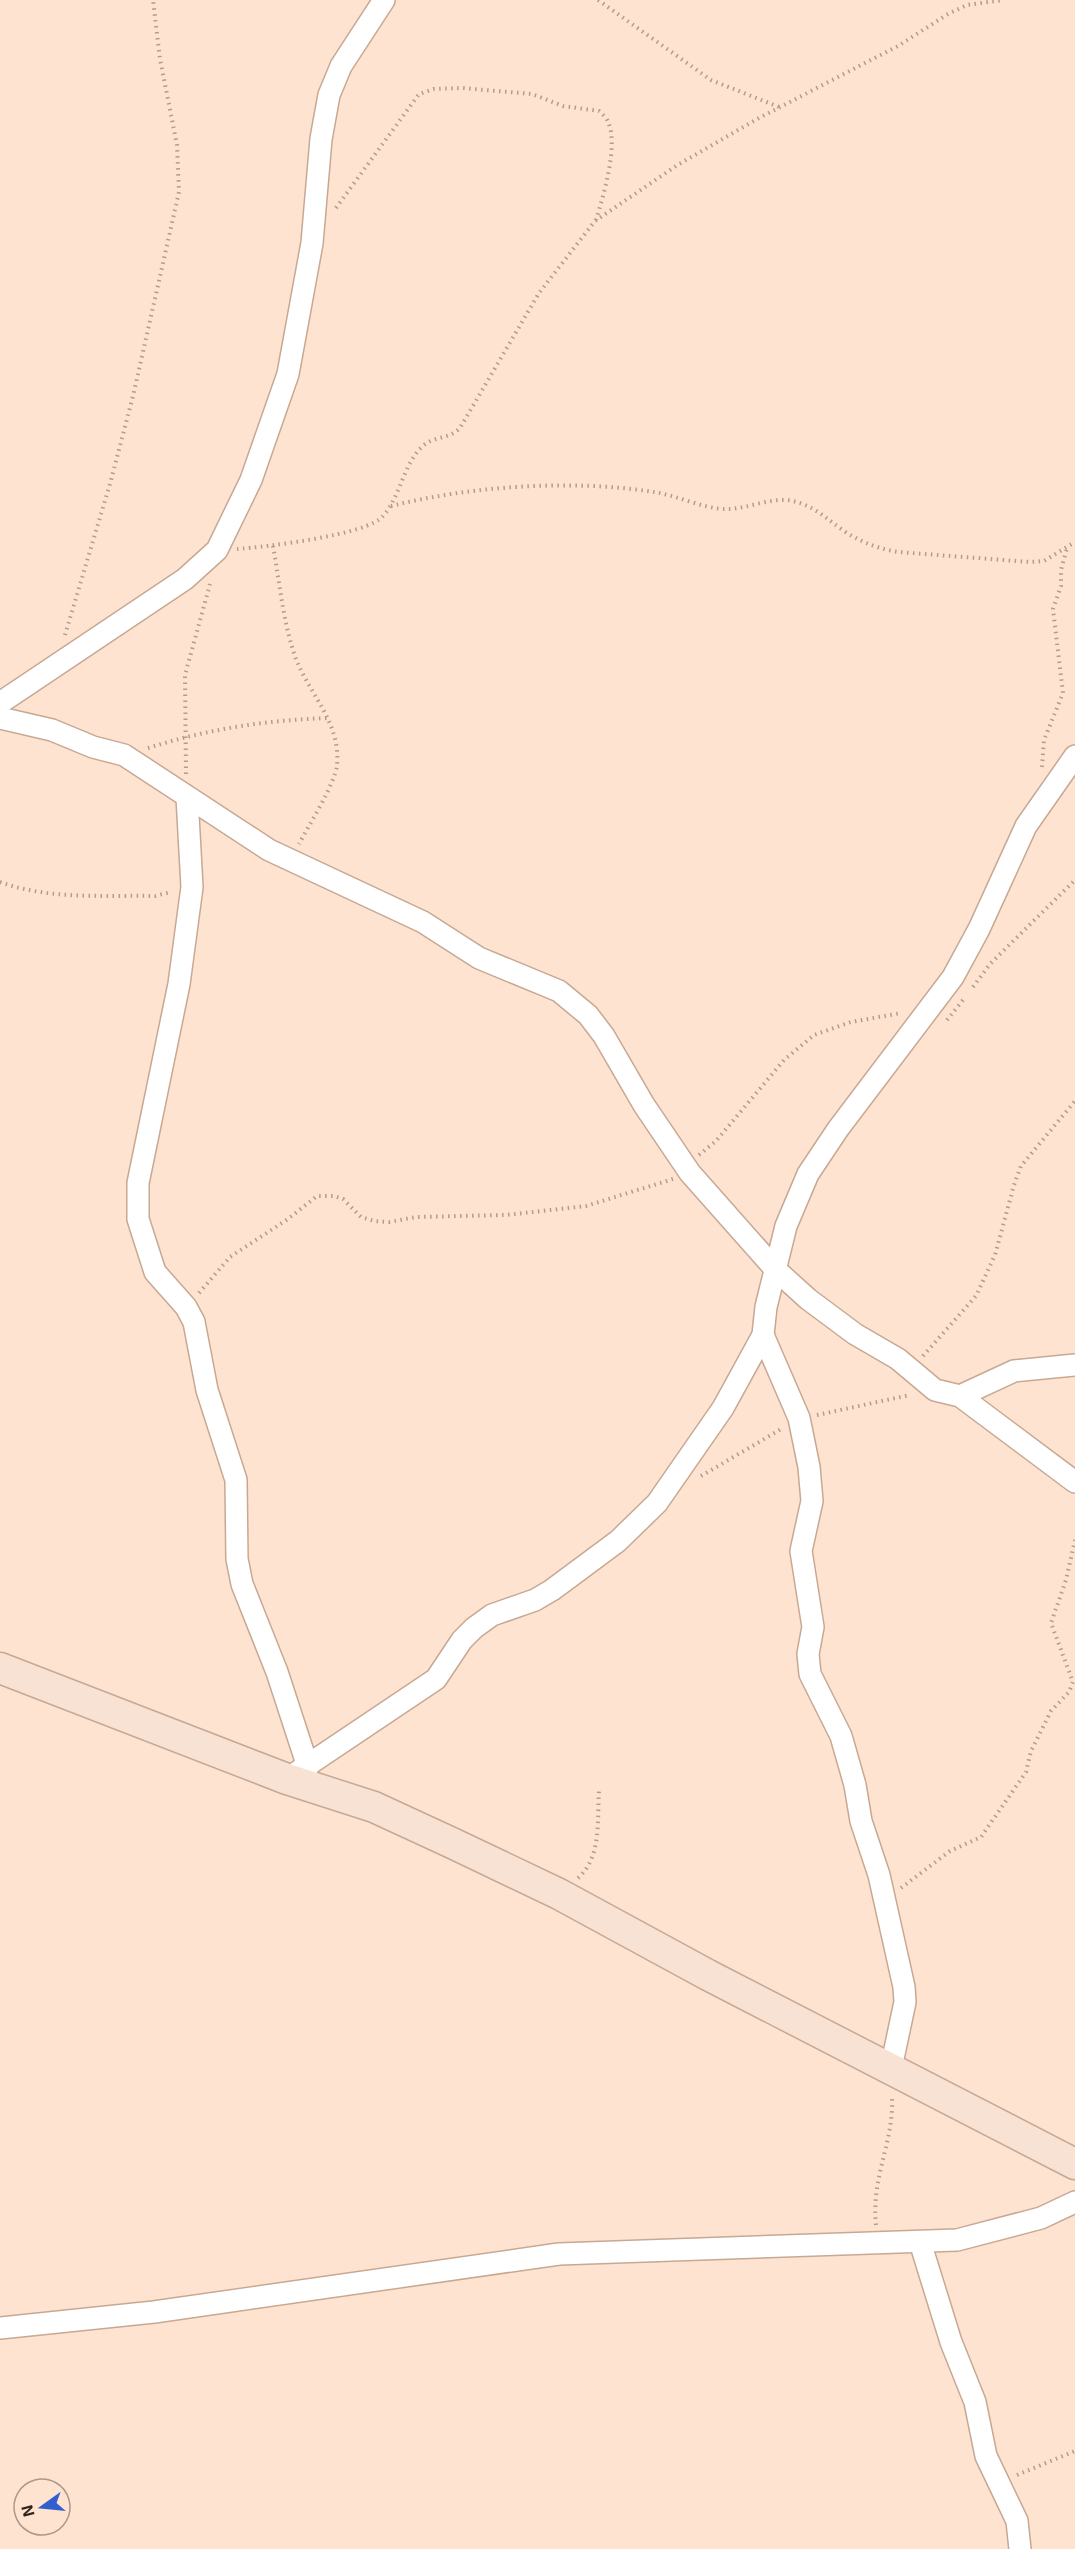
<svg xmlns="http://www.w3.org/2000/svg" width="1075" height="2549" font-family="'Exo 2',sans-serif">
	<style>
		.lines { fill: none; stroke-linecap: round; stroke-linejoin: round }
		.street-casing { stroke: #c7a893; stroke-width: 24 }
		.secondary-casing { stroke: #c7a893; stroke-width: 33 }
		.path { stroke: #b19c8d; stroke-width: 4; stroke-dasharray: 1.5 4.5; stroke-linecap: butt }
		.street { stroke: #fff; stroke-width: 21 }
		.secondary { stroke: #f8e2d3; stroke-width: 30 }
	</style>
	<rect width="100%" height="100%" fill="#fee3d1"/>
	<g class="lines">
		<defs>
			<g id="street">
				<polyline points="0,703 185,579 217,550 251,480 288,374 312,243 321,139 329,95 341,66 384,0"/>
				<polyline points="0,718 52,730 93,747 124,755 269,850 423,922 479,958 559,991 588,1015 604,1036 644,1105 690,1173 776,1270 808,1299 855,1334 898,1359 935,1390 960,1396 1075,1482"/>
				<polyline points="187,797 192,887 179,984 138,1183 138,1219 155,1272 186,1307 194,1322 207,1390 236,1480 237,1559 242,1584 277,1672 308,1767"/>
				<polyline points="763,1335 799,1418 809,1467 812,1501 801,1551 813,1627 808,1654 810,1674 841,1736 855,1785 861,1821 879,1875 904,1987 905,2002 891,2068"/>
				<polyline points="960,1396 1014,1371 1075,1365"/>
				<polyline points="287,1779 436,1679 462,1640 474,1628 492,1615 535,1600 552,1590 618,1541 657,1503 723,1408 763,1335 766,1307 786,1226 808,1174 838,1129 953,977 979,929 1026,826 1075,756"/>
				<polyline points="920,2242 951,2342 975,2402 986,2456 1017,2521 1020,2549"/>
				<polyline points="0,2328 154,2312 559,2254 957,2240 1041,2218 1075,2202"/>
			</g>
			<polyline id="secondary" points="0,1668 287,1779 374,1807 452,1843 559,1894 708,1975 1075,2164"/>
		</defs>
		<use href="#street" class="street-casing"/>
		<use href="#secondary" class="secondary-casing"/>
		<g class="path">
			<polyline points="598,0 711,80 779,107"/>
			<path d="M336 208 419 94 434 89 462 88 532 94 563 106 599 111C602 114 607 118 608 122 619 145 603 197 596 220"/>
			<path d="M391 506C471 486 572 479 654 492 675 495 705 509 725 509 746 510 772 496 793 501 815 506 829 521 847 533 863 543 880 549 898 552L1030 562 1044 561 1075 542"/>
			<path d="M273 546C280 584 283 623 296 659 310 695 341 723 337 765 335 784 309 825 299 844"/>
			<path d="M237 549C264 547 368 535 383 516 401 496 403 463 424 445 435 436 450 439 460 428L539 293 595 221 676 166 757 119 898 46 948 14 967 5 1003 0"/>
			<polyline points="65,635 110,484 133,396 179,192 177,145 160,59 153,0"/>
			<path d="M148 748C208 729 267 720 329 718"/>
			<polyline points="1042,767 1044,740 1063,693 1053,609 1061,586 1061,570 1067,548"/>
			<polyline points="186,774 185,675 210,584"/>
			<path d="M0 882C49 900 104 895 155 896L171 892"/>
			<polyline points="973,987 990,964 1075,880"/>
			<polyline points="947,1020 963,1000"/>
			<polyline points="699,1155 716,1141 784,1060 814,1035 851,1022 901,1013"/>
			<polyline points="199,1293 230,1257 288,1219 317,1196 334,1196 343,1199 361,1217 374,1221 390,1222 416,1217 506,1215 586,1206 673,1179"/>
			<polyline points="923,1356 976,1296 995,1255 1014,1185 1021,1166 1075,1101"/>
			<polyline points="817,1415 910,1395"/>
			<polyline points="701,1476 783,1428"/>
			<path d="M578 1878C602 1857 597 1820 599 1790"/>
			<polyline points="901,1888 950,1851 981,1837 1026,1772 1031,1751 1051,1711 1069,1692 1073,1682 1051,1623 1066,1580 1075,1540"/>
			<path d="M876 2225C871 2176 894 2143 892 2097"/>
			<polyline points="1017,2475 1075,2451"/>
		</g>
		<use href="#street" class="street"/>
		<use href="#secondary" class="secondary"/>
	</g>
	<g transform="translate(42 2507) rotate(255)"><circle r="28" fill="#fee3d1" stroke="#ac9789" stroke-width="1.5"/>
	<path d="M0-4.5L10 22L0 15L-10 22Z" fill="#345ece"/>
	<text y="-9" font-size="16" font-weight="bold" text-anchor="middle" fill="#31241c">N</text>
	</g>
</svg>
